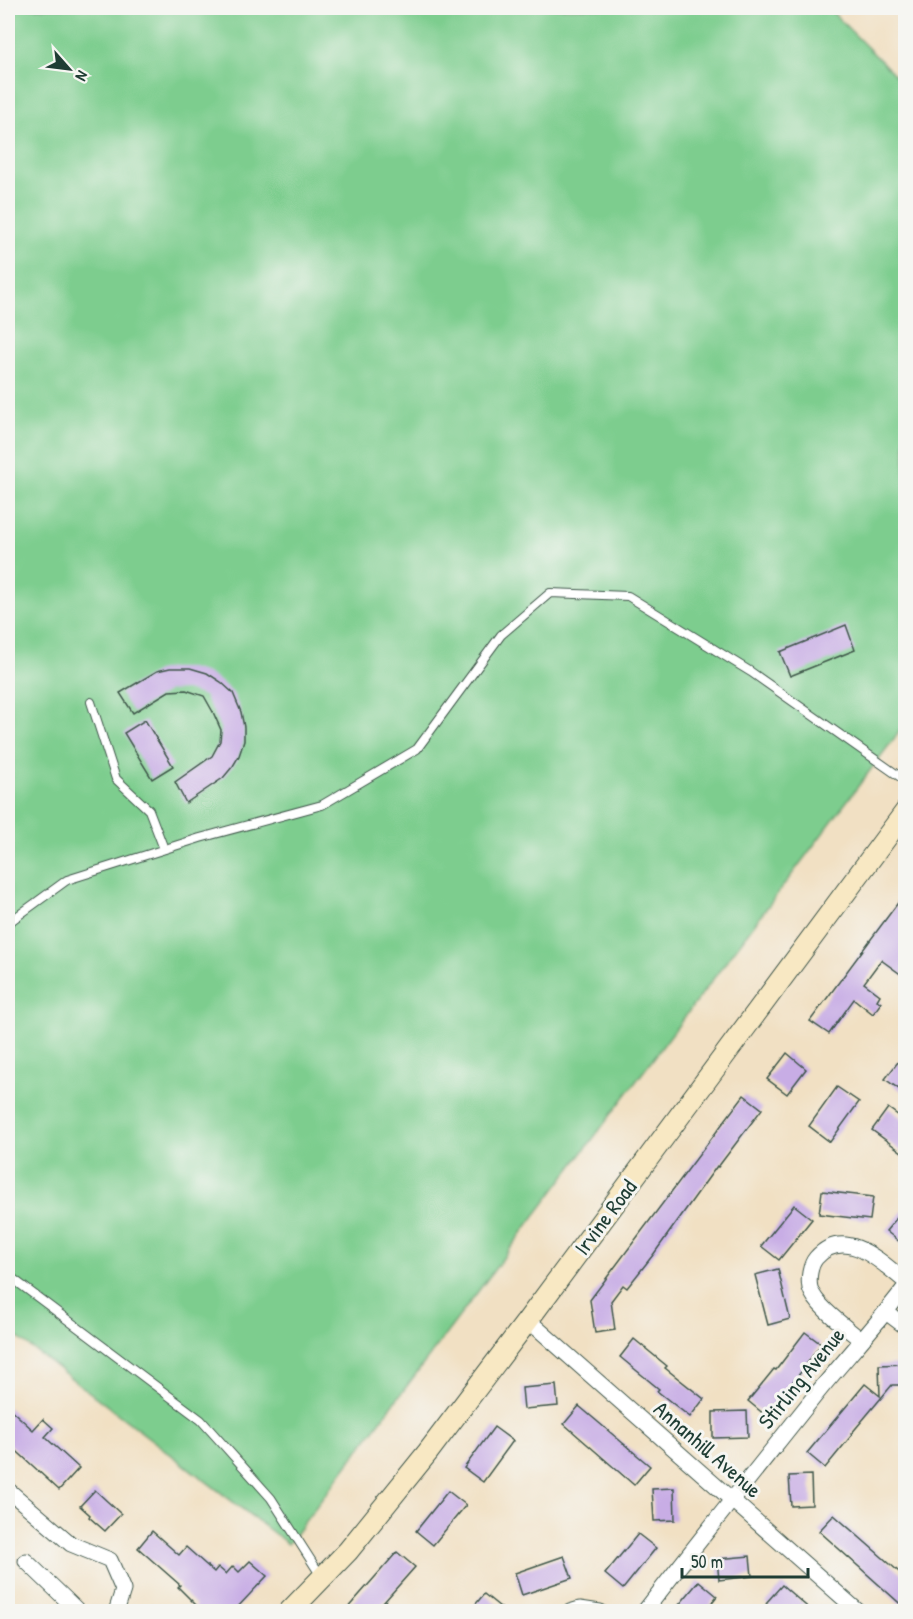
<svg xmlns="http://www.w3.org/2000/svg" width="913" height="1619" font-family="'Patrick Hand',sans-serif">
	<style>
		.green { fill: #7dcd8e; stroke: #4e8561; stroke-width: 1.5 }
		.building { fill: #c8ade5 }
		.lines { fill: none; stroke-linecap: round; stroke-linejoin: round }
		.lane-casing { stroke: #3e5549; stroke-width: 10 }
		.street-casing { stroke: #3e5549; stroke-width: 17 }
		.secondary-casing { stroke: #3e5549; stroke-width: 23 }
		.lane { stroke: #fff; stroke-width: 8 }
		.street { stroke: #fff; stroke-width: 15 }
		.secondary { stroke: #f8e8c3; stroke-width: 21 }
		.labels { text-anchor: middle; stroke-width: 6; stroke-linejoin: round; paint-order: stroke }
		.street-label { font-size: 22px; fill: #1f3d34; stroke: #f6f6f2 }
	</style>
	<rect width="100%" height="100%" fill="#f6f6f2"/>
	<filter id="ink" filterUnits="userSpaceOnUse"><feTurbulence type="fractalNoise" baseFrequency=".0167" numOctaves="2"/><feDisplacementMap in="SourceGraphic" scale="12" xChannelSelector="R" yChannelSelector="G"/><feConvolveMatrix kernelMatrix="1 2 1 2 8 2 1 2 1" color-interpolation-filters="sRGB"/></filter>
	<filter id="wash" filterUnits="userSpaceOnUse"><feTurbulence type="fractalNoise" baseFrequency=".008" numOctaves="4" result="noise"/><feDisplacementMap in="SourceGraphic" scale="24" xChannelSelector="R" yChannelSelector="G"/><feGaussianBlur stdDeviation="1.35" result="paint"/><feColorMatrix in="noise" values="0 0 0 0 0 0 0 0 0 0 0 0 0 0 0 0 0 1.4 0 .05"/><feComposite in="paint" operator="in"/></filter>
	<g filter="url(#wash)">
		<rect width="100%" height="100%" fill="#f1e0c3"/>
		<polygon class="green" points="8,8 828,8 905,85 905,724 288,1544 8,1330"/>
		<g id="blocks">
			<g class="building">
				<polygon points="846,625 855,650 790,676 780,652"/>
				<polygon points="170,668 190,668 207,673 221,682 233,693 241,712 244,727 244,741 239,756 233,766 223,778 186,803 175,782 212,756 220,741 221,730 213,712 204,696 186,690 169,691 133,713 120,693 157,671"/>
				<polygon points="145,720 173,766 152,779 124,733"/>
				<polygon points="906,892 906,978 881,960 864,983 880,995 877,1000 881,1003 873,1014 854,999 829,1034 810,1021"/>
				<polygon points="787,1053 806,1069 787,1094 767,1079"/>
				<polygon points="898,1062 906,1067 906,1094 885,1079"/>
				<polygon points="837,1087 859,1102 830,1142 809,1126"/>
				<polygon points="744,1095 762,1109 718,1167 717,1166 653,1255 627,1288 623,1285 611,1301 615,1330 595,1333 590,1300"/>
				<polygon points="888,1108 906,1121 906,1155 872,1130"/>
				<polygon points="822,1191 873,1197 870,1220 819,1214"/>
				<polygon points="794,1205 812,1219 779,1260 761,1246"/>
				<polygon points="906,1207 906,1247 886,1231"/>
				<polygon points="778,1269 790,1319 768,1325 755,1275"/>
				<polygon points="805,1332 821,1344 801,1372 765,1415 748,1401 774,1369 776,1370"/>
				<polygon points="634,1339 667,1366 665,1368 704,1399 690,1417 657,1391 659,1389 620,1357"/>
				<polygon points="906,1364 906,1385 892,1385 851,1434 852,1435 825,1468 807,1453 865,1384 880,1396 879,1365"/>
				<polygon points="556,1385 558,1406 524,1409 522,1388"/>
				<polygon points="579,1406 650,1466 634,1485 564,1424"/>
				<polygon points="8,1407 33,1430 43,1419 53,1428 45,1437 79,1468 59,1490 8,1443"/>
				<polygon points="747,1411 748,1437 713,1438 713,1412"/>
				<polygon points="494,1427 513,1441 483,1482 464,1468"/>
				<polygon points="811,1475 812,1505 791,1506 789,1476"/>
				<polygon points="674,1488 675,1520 654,1521 652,1489"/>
				<polygon points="95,1490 121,1514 105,1531 89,1517 90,1515 80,1506"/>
				<polygon points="448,1491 466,1505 433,1545 416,1531"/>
				<polygon points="834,1515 906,1578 906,1609 819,1531"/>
				<polygon points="152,1531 179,1555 186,1547 214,1572 218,1567 226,1574 233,1566 239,1572 250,1561 267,1576 234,1611 191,1611 196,1605 178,1587 180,1585 138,1548"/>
				<polygon points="638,1534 656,1548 623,1589 605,1574"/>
				<polygon points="397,1552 415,1567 376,1611 345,1611"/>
				<polygon points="564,1556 572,1578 522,1595 515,1573"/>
				<polygon points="750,1556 752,1576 719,1580 717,1559"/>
				<polygon points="699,1581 717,1596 705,1611 674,1611"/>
				<polygon points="782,1585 798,1599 812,1611 775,1611 766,1603"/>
				<polygon points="484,1594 505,1611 470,1611"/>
			</g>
		</g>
	</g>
	<g filter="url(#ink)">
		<use href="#blocks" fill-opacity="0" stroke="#3e5549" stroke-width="1.5"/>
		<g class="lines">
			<defs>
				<g id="lane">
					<polyline points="91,702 116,779 149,810 164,849"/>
					<polyline points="8,923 67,880 200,838 322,805 417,749 501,635 550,593 628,596 751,672 906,781"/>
					<polyline points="8,1275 201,1420 271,1498 321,1576"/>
				</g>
				<g id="street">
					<polyline points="886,1312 906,1327"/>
					<polyline points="528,1320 859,1612"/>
					<path d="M861 1340C847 1328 815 1306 810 1288 808 1279 810 1265 816 1258 845 1225 881 1262 906 1282"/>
					<polyline points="8,1490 71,1544 110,1560 123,1590 116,1612"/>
					<polyline points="26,1561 79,1612"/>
					<polyline points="570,1612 580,1609 600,1612"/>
					<path d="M644 1612C701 1538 760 1465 818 1392 847 1357 878 1323 906 1286"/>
				</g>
				<polyline id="secondary" points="289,1612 348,1551 428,1452 528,1320 906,811"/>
			</defs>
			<use href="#lane" class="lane-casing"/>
			<use href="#street" class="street-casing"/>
			<use href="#secondary" class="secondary-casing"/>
			<use href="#lane" class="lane"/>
			<use href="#street" class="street"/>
			<use href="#secondary" class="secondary"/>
		</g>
	</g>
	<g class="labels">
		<g class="street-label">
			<text transform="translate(605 1217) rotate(-53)" y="8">Irvine Road</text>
			<text transform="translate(801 1378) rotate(-51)" y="8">Stirling Avenue</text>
			<text transform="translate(708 1449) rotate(41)" y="8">Annanhill Avenue</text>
		</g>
	</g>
	<rect width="913" height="1619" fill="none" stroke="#f6f6f2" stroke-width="30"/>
	<g transform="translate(69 69) rotate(118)" stroke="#f6f6f2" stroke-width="4.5" paint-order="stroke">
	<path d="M0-4.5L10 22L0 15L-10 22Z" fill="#1f3d34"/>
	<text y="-9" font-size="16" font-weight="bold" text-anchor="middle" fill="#1f3d34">N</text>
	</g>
	<path d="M682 1568v9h126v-9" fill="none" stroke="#1f3d34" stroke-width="3"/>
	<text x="691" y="1568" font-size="18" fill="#1f3d34" stroke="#f6f6f2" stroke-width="4.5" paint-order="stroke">50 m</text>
</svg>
